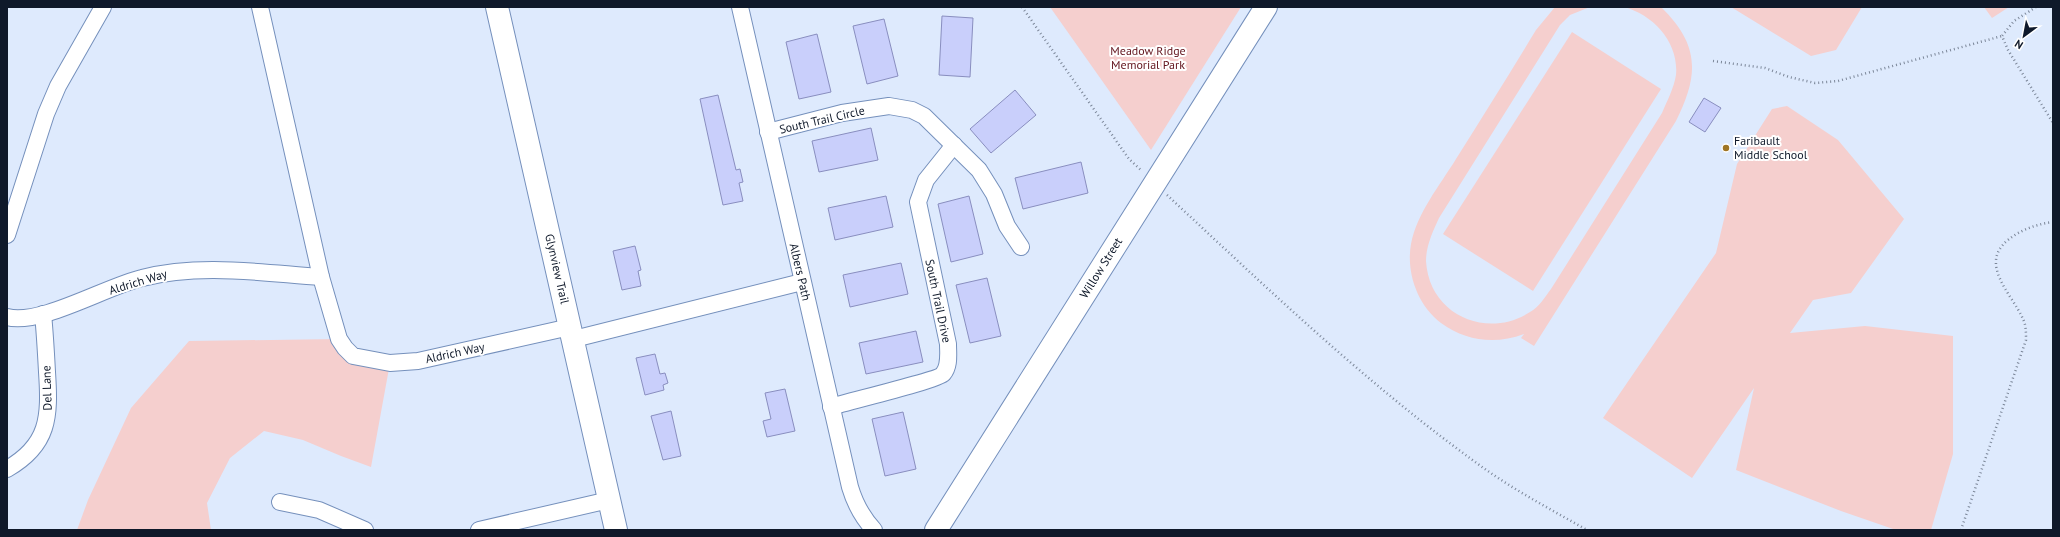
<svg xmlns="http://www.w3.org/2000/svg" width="2060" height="537" font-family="'PT Sans',sans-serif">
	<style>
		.green { fill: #f5cfce }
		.building { fill: #c9cffb; stroke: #898ebf }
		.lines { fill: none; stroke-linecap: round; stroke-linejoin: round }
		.street-casing { stroke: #7590bc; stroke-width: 18 }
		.secondary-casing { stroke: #7590bc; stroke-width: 24 }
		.path { stroke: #7c8799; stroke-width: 2.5; stroke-dasharray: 1 3; stroke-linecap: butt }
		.street { stroke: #fff; stroke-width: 16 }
		.secondary { stroke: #fff; stroke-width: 22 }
		.poi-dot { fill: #9f7524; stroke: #fff; stroke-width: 1.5 }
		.labels { text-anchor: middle; stroke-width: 4; stroke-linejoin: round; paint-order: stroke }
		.park-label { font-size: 12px; fill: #61131c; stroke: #fff }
		.street-label { font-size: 12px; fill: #0f192a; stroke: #fff }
		.poi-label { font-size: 12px; fill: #0f192a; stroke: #fff; text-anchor: start }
	</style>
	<rect width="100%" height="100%" fill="#deeafd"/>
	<g class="green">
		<polygon points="1050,7 1241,7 1151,150"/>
		<path d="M1555 7H1590L1570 15 1560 25 1439 218C1433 231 1426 246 1426 261 1429 315 1487 340 1530 312 1539 307 1545 297 1551 289L1662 113C1667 101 1674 88 1676 75 1679 43 1654 15 1624 7H1661C1700 45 1699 75 1676 121L1534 346 1521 338 1524 334C1495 345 1466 341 1441 323 1417 305 1406 272 1411 244 1417 213 1440 185 1456 159 1483 116 1510 73 1536 30Z"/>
		<polygon points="1731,7 1862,7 1836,50 1811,56"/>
		<polygon points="1984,7 2009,7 1992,18"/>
		<polygon points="1572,32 1661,89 1533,291 1443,234"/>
		<polygon points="1787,106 1838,140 1904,219 1851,293 1813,300 1790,333 1865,326 1953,336 1953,454 1931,530 1896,530 1841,511 1736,470 1754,388 1692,478 1603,418 1716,253 1737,164 1772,109"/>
		<polygon points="339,339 345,348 390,363 371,467 341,456 303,440 264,431 230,458 207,503 211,530 77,530 88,500 131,408 189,341"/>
	</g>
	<g class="building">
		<polygon points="942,16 973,18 970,77 939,75"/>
		<polygon points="884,19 898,76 867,84 853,26"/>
		<polygon points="817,34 831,92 799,99 786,42"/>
		<polygon points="1015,90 1036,115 991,153 970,129"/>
		<polygon points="718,95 736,170 740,169 743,182 739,183 743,201 723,205 700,99"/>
		<polygon points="1704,98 1721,108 1705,132 1689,122"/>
		<polygon points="871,128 878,160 819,172 812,141"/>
		<polygon points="1081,162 1088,193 1023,209 1015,178"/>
		<polygon points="886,196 893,227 835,240 828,208"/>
		<polygon points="969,196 983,254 951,262 938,204"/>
		<polygon points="635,246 641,270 638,271 641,286 622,290 613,251"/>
		<polygon points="901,263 908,294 850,307 843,275"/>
		<polygon points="987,278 1001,336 970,343 956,285"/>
		<polygon points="916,331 923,362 866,374 859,343"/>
		<polygon points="655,354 660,374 665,373 668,383 663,385 664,390 645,395 636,358"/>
		<polygon points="785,389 795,431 767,437 763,421 771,419 765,393"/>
		<polygon points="671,411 681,456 663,460 651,416"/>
		<polygon points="903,412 916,469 885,476 872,419"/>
	</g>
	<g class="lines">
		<defs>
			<g id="street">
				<polyline points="260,7 321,277 339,339 345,348 353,356 390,363 418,361 570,327"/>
				<path d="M740 7 850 487C855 504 862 517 874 530"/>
				<polyline points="768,132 842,113 889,106 912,110 924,116 979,170 994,194 1007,226 1021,247"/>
				<polyline points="7,235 46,114 58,86 103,7"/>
				<path d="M7 317C40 326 107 286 142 278 200 263 262 273 321 277"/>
				<polyline points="574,339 802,282"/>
				<path d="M831 407C846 402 938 380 943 374 950 366 948 354 948 344L918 202 926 180 954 145"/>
				<path d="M7 469C49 445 50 417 47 372 46 353 45 334 43 314"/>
				<polyline points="280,502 319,510 365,530"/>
				<polyline points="479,530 609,500"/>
			</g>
			<g id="secondary">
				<polyline points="497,7 616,530"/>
				<polyline points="936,530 1266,7"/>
			</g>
		</defs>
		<use href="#street" class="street-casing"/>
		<use href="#secondary" class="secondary-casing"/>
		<g class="path">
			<polyline points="1022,7 1129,159 1142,171"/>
			<polyline points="2036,7 2014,21 2002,36 2008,50 2053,123"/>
			<polyline points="1713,61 1765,68 1789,77 1815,83 1838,81 2002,36"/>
			<path d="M1167 195C1267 288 1367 384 1478 464 1512 489 1550 509 1587 530"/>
			<path d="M1961 530 2026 340C2026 332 2026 325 2023 319 2012 294 1978 264 2008 240 2020 230 2037 224 2053 222"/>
		</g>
		<use href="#street" class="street"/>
		<use href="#secondary" class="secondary"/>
	</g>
	<circle class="poi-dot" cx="1726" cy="148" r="4"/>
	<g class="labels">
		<g class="park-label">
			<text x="1148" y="55">Meadow Ridge<tspan x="1148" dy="14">Memorial Park</tspan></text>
		</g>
		<g class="street-label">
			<text transform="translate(822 120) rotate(-13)" y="4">South Trail Circle</text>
			<text transform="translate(1101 268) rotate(-58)" y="4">Willow Street</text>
			<text transform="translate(557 269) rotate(77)" y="4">Glynview Trail</text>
			<text transform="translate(800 272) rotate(77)" y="4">Albers Path</text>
			<text transform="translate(138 282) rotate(-17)" y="4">Aldrich Way</text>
			<text transform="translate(938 301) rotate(78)" y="4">South Trail Drive</text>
			<text transform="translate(455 353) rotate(-12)" y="4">Aldrich Way</text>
			<text transform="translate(47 388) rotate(-92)" y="4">Del Lane</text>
		</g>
		<g class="poi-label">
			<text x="1734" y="145">Faribault<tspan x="1734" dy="14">Middle School</tspan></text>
		</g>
	</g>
	<rect width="2060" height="537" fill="none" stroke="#0f192a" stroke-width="16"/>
	<g transform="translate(2024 36) rotate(212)" stroke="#ffffff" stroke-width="3" paint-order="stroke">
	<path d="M0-3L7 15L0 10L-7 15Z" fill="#0f192a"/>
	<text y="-6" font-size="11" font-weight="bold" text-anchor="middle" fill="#0f192a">N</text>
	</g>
</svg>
